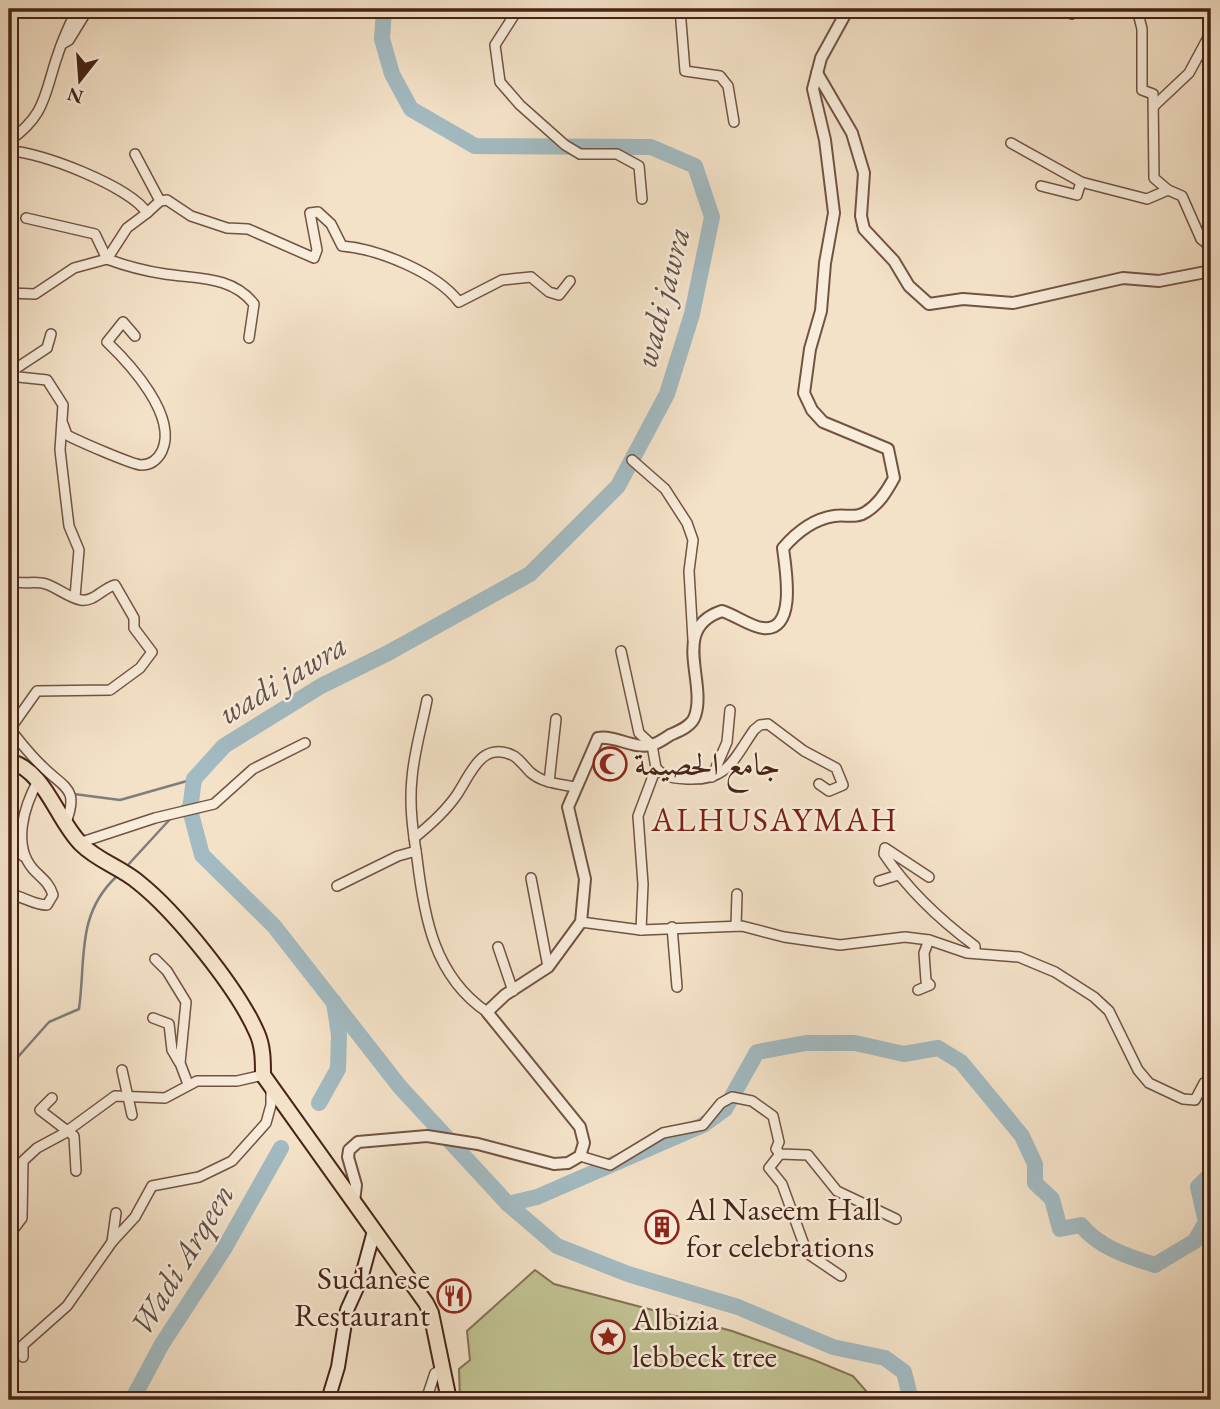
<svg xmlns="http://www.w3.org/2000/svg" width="1220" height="1409" font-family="'EB Garamond',Amiri,serif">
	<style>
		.green { fill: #c1c292; stroke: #847254; stroke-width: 2 }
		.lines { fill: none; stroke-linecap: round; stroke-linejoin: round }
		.stream { stroke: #7d7e7d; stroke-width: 2.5 }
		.river { stroke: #a2bac1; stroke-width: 16 }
		.minor-casing { stroke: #725342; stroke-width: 12 }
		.tertiary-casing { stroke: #725342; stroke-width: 14 }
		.secondary-casing { stroke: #462316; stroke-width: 16 }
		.primary-casing { stroke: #462316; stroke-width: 18 }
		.minor { stroke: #f8ecdb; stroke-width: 9 }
		.tertiary { stroke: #f8ecdb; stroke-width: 10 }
		.secondary { stroke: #f8ecdb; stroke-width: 12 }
		.primary { stroke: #f4e2c8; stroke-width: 14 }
		.labels { text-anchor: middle; stroke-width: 5; stroke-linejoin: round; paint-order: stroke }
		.poi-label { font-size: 32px; fill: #462316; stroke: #f8ecdb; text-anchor: start }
		.water-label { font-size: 33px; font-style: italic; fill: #625049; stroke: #f8ecdb }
		.neighbourhood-label { font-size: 33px; letter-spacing: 2px; fill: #7a1f14; stroke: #f8ecdb }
	</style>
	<rect width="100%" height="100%" fill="#f4e2c8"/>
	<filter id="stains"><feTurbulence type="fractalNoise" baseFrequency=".00286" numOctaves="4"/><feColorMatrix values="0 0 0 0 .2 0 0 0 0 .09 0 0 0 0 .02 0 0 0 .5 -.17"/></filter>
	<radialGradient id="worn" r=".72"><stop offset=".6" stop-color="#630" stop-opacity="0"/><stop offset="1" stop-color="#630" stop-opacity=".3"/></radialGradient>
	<polygon class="green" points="535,1270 554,1284 732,1331 814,1360 853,1376 874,1400 460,1400 459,1369 470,1360 467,1331"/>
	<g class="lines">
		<g class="stream">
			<polyline points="74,794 120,800 194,779"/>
			<polyline points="182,807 192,797"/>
			<polyline points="127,866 172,817"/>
			<path d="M9 1067 49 1022 79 1009C86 959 76 915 116 877"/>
		</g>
		<g class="river">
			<polyline points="384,9 382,39 392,74 411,109 475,146 651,147 695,166 712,217 692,314 667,394 618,486 530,574 388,653 321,686 224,746 194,779 190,810 202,855 274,926 400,1087 508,1204 557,1246 628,1274 738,1307 833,1347 885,1358 904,1372 911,1400"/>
			<polyline points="319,1103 338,1069 339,1035 334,1002"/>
			<path d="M508 1204 537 1197 703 1125 725 1109 757 1052 806 1043H855L904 1054 938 1048 961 1062 1022 1136 1035 1164V1183L1052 1199 1060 1229 1081 1225C1098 1247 1129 1257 1155 1265L1195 1241 1206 1222 1198 1187 1211 1174"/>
			<polyline points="132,1400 162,1344 224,1249 281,1148"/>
		</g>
		<defs>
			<g id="minor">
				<polyline points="518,9 495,45 500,82 520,105 565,145 580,154 617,154 639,166 642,199"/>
				<polyline points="680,9 685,71 720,76 728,86 734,122"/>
				<polyline points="1137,9 1142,29 1142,90 1153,94 1154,178 1168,190 1182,196 1201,239 1211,247"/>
				<polyline points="1072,14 1076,9"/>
				<polyline points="62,44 69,40 88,9"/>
				<polyline points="1154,106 1189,73 1211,32"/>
				<path d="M9 141C47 114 44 94 58 54 63 38 70 24 77 9"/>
				<polyline points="1011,143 1081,182 1147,199 1168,190"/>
				<path d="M9 151C39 151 131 187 147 213L127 228 107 259 74 268 35 294 9 293"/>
				<polyline points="135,154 160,201"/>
				<polyline points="1041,186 1077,195 1081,182"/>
				<path d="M147 213 160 201 167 200 191 216 227 228 248 229 314 258 317 250 310 213 318 212 331 224 342 246C378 249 436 272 459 302L502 280 531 277 549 292 559 295 570 281"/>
				<path d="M26 218 95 234 107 259C126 266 145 271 165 274 198 279 232 276 254 304L249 338"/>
				<polyline points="9,373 47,348 51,334"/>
				<polyline points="9,376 47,380 63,405 60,450 65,493 69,526 79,550 75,597"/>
				<path d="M63 424 67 435C78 441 131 464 141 465 151 465 158 459 162 451 178 416 130 364 107 342L123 322 135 336"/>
				<polyline points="632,460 665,489 687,523 693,540 689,571 693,640"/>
				<polyline points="1211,487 1211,490"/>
				<path d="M9 580C21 586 34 580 46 584 58 588 69 598 81 600 94 602 103 588 115 585L134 618V628L152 652 140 668 110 690 37 691 10 729C20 742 30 755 43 767 65 789 80 788 65 825"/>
				<path d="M427 700C422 726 414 752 412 778 409 805 413 832 417 858 424 917 434 976 487 1012"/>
				<path d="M656 768C665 778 674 778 687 779 728 781 733 760 754 730L760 725 768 724 804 751 836 768 843 785 829 791 819 784"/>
				<polyline points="712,777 727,742 730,710"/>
				<polyline points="549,782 556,719"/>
				<polyline points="9,828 23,856"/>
				<path d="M414 838C429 826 444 813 456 796 470 776 481 739 514 756 520 760 525 767 530 772 542 783 560 784 575 787"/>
				<polyline points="79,843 155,818 214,804 253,769 305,743"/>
				<path d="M929 877 885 848 884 854C908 890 940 920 975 946V953"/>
				<polyline points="531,878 548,967"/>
				<polyline points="879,881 898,875"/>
				<polyline points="337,886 398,856 416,851"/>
				<path d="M9 894C23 896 33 905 47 905L53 895C49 882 41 878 33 869 12 845 24 806 38 781"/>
				<polyline points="581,922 641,930 643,884 638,816 656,768 652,745 639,733 621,651"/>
				<polyline points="736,926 737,894"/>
				<polyline points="672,927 677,987"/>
				<polyline points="641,930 742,926 784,937 840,945 905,937 929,940 967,953 1019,957 1055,972 1094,997 1109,1011 1138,1070 1149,1083 1183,1099 1195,1100 1204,1083 1211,1080"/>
				<polyline points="498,947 513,991"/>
				<polyline points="155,959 167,971 186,1002 180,1063 188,1084"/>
				<polyline points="918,990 930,985 926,981 924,953 929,940"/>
				<polyline points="153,1018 169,1024 172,1050 179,1062"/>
				<polyline points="122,1070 132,1115"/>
				<polyline points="52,1098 40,1110 74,1136 76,1171"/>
				<polyline points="780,1154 769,1168 782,1184 807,1253 841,1276"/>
				<polyline points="580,1156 610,1165 663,1133 703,1125 721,1103 732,1097 752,1101 773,1116 779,1142 776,1149 780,1154 808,1155 837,1191 896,1219"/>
				<polyline points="9,1235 22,1218 23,1161 37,1148 63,1134 115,1096 165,1098 197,1081 237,1081 263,1075"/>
				<polyline points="112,1242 116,1213"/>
				<polyline points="23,1357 23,1345 67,1306 112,1242 135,1217 152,1186 199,1177 232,1161 266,1123 271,1105 271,1089"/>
				<polyline points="426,1400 435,1373 443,1370"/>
			</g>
			<g id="tertiary">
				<polyline points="817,73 852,133 864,173 861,216 864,229 894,261 909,286 929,304 963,299 1013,303 1123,278 1159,281 1211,271"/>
				<path d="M354 1202 356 1185 348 1157 349 1150 358 1142 427 1136 478 1144 554 1164 568 1163 580 1156 584 1143 580 1127 487 1012 505 995 548 967 581 922 585 879 568 807 598 738C616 735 632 749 651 745 657 744 664 739 670 735 679 731 692 726 695 716 707 681 670 628 722 611 735 615 751 627 763 628 798 632 785 566 783 548 796 533 814 519 834 516 845 514 856 519 866 512 879 504 887 491 894 478L888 449 823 422 812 410 804 393 810 349 821 311 825 263 834 213 825 140 813 89 821 58 848 9"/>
			</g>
			<polyline id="secondary" points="328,1400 338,1367 347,1310 361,1279 374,1231"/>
			<path id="primary" d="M9 761C46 771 56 819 81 844 98 861 120 867 138 882 176 912 238 989 257 1033 263 1046 263 1061 263 1075L426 1303 431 1313 449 1400"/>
		</defs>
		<use href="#minor" class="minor-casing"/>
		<use href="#tertiary" class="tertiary-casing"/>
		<use href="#secondary" class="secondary-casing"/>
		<use href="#primary" class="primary-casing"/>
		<use href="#minor" class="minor"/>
		<use href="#tertiary" class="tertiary"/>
		<use href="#secondary" class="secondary"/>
		<use href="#primary" class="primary"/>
	</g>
	<defs>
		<symbol id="mosque-ring" viewBox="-11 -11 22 22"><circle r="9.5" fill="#f8ecdb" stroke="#8f2418" stroke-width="1.5"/><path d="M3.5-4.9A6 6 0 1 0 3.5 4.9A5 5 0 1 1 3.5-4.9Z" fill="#8f2418"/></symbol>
		<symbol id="building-ring" viewBox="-11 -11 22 22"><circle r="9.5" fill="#f8ecdb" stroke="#8f2418" stroke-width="1.5"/><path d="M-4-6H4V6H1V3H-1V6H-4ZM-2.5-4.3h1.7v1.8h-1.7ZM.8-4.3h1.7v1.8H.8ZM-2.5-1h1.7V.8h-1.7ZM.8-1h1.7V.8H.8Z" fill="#8f2418"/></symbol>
		<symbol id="restaurant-ring" viewBox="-11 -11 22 22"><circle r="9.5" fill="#f8ecdb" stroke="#8f2418" stroke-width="1.5"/><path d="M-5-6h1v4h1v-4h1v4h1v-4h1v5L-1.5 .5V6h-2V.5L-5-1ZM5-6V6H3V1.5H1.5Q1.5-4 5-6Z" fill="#8f2418"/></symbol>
		<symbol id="sight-ring" viewBox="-11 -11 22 22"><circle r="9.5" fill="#f8ecdb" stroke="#8f2418" stroke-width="1.5"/><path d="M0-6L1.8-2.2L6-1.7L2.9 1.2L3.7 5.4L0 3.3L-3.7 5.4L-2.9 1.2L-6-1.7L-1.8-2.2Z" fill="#8f2418"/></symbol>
	</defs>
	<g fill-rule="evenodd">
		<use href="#mosque-ring" x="591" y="745" width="38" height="38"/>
		<use href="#building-ring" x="643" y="1208" width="38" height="38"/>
		<use href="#restaurant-ring" x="435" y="1277" width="38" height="38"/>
		<use href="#sight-ring" x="589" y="1318" width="38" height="38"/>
	</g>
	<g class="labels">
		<g class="poi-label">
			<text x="634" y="775">جامع الحصيمة</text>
			<text x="686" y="1220">Al Naseem Hall<tspan x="686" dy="37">for celebrations</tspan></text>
			<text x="430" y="1289" text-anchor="end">Sudanese<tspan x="430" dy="37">Restaurant</tspan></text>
			<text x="632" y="1330">Albizia<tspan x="632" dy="37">lebbeck tree</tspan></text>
		</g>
		<g class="water-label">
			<text transform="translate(661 297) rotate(-76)" y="12">wadi jawra</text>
			<text transform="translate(282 678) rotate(-31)" y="12">wadi jawra</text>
			<text transform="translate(181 1259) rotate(-59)" y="12">Wadi Arqeen</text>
		</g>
		<g class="neighbourhood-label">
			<text x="775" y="831">ALHUSAYMAH</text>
		</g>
	</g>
	<rect width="1220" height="1409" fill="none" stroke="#f4e2c8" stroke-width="35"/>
	<rect x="10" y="10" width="1199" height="1388" fill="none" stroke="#462316" stroke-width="3.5"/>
	<rect x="18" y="18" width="1185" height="1374" fill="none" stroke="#462316" stroke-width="2"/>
	<g transform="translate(80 80) rotate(197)" stroke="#f8ecdb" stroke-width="5" paint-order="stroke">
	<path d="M0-5L12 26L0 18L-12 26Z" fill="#462316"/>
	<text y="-10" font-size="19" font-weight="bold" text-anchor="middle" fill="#462316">N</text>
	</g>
	<rect width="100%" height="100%" filter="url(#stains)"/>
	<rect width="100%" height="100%" fill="url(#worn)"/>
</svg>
